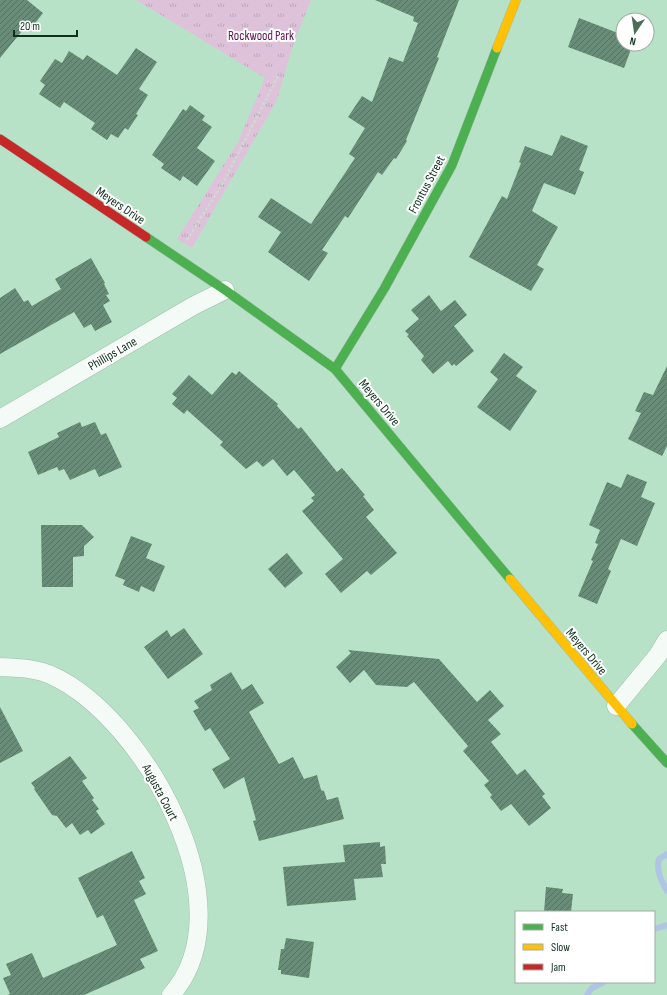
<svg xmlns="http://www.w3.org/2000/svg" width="667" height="995" font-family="'Sofia Sans Condensed',sans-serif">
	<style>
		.park { fill: url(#park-tufts) }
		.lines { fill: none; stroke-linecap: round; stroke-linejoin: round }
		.stream { stroke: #b0c5e4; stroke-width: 6 }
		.building { fill: url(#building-hatch) }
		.street-casing { stroke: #9dbea9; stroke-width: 19 }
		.fast-casing { stroke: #9dbea9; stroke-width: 10 }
		.slow-casing { stroke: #9dbea9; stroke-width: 10 }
		.jam-casing { stroke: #9dbea9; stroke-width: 10 }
		.path { stroke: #ccdad1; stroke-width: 2.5; stroke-dasharray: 3 2; stroke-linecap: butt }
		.street { stroke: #f4fbf7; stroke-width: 18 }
		.fast { stroke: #4caf50; stroke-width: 9 }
		.slow { stroke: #ffc107; stroke-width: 9 }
		.jam { stroke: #c62828; stroke-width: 9 }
		.labels { text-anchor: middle; stroke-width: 4; stroke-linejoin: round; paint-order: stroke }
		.park-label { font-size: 13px; fill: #5c1050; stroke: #fff }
		.street-label { font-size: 13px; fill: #10301e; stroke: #fff }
	</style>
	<defs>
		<pattern id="park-tufts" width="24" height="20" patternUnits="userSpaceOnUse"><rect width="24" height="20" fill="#dec2da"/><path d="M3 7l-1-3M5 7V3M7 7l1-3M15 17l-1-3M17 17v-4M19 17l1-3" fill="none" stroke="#bda7bb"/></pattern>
		<pattern id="building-hatch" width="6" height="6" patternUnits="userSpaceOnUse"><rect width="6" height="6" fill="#688c77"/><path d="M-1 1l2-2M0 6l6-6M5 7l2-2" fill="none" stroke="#547361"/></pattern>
	</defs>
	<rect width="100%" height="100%" fill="#b8e2c7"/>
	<polygon class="park" points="136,0 311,0 292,48 277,100 192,248 177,239 238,142 265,78"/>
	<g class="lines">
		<g class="stream">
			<path d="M667 854 659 859C656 871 661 880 667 891"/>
			<polyline points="654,929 667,925"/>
			<polyline points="587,995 592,988 604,982"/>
		</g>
	</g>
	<g class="building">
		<polygon points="0,0 27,0 43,13 30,30 26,26 0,58"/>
		<polygon points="375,0 459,0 437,57 439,58 431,78 406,140 407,141 396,159 394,158 382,175 378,172 348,218 345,216 322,250 328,253 309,281 268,252 281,232 258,217 271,198 311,224 355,158 349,154 365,128 348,117 362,96 372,102 389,57 403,62 418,23 413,21 414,17"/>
		<polygon points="579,18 623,35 623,44 633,44 624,68 568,47"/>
		<polygon points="136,48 157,62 139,89 148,95 136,114 138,115 128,130 125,128 118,138 111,134 107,140 91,129 95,123 64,102 60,108 39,94 45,85 40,81 55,59 62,63 69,51 83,60 87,55 117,75"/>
		<polygon points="190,105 205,116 202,120 212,127 197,148 215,161 197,186 183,176 180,181 161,168 164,164 152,155 183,109 186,111"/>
		<polygon points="561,135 588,146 579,170 584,172 575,195 544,183 532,211 558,227 537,265 544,269 531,291 469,257 502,196 507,199 521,163 519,162 525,146 552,156"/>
		<polygon points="91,258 105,283 104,284 109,294 106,295 110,301 103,305 112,322 95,331 91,324 84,328 74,312 0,354 0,298 15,288 24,302 28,300 32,306 61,289 55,279"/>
		<polygon points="429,295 441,311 455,300 467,315 454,326 474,351 456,366 454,364 452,366 448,361 433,374 421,360 424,356 407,336 409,335 405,331 419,319 411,310"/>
		<polygon points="504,353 523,367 516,376 537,391 510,431 477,407 498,379 490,372"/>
		<polygon points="667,366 667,446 662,456 628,439 641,413 635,411 644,392 653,395"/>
		<polygon points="239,371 278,404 277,406 298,429 301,427 337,472 342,468 365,495 363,496 374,510 366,517 397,553 371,575 367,571 341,593 325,574 343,559 302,511 314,501 311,498 315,495 294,470 287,476 273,459 263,467 257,461 246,469 220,445 223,442 187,410 184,414 172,404 177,398 172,394 189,375 212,395 232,372 236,375"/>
		<polygon points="80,422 82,427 95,422 101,435 106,433 122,467 99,477 95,469 70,480 64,469 59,471 57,467 38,475 28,452 59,437 57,433"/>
		<polygon points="627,474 647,482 641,497 655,503 637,546 621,539 608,569 611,571 597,604 578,596 593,561 591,560 598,544 595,543 600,530 589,525 607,482 621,488"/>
		<polygon points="41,525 82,525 94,537 84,546 84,556 73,557 73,587 42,587"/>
		<polygon points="131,536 152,544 146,558 165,566 154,592 141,586 139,592 123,585 125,580 115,576"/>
		<polygon points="287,553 303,573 285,588 268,569"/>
		<polygon points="184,628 203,654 168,679 144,647 167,630 171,637"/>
		<polygon points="348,650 439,659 477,702 490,690 504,706 488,720 501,734 491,742 517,775 525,769 545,794 542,796 551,808 529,826 511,804 501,811 490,797 492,795 484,785 489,781 463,751 468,746 414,682 407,687 376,685 364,670 350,683 336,667 351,653"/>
		<polygon points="231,672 242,690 252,684 264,703 249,712 279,764 293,757 304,779 317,775 321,790 324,791 327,800 338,797 344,819 259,841 253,821 256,820 244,777 224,789 212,769 230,759 210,728 205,731 193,711 199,708 194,701 212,690 210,685"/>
		<polygon points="0,707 23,751 0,763"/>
		<polygon points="70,756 87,778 82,781 94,798 92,800 99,809 96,811 105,824 91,834 88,830 80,835 72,823 66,828 57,816 52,815 34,789 35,788 31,783"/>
		<polygon points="380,842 380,847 385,846 386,864 381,864 383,877 354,879 356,900 287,906 283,867 345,862 343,845"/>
		<polygon points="132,851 145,878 139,881 146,894 134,900 158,951 140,959 145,968 84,995 7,995 10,994 3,978 11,975 6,964 32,953 43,978 117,945 103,915 97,918 78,878"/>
		<polygon points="546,887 563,889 562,893 573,894 571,912 544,912"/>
		<polygon points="286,938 314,942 309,978 281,974 281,970 278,970 281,949 284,949"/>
	</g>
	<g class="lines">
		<defs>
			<g id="street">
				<polyline points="0,419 193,306 225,290"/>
				<path d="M0 667C18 668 37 668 53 676 144 718 250 907 171 995"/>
				<polyline points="616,706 658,655 667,640"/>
			</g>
			<g id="fast">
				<polyline points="146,237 225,290 335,369 510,579"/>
				<polyline points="335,369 384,289 452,165 497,48"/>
				<polyline points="632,724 667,763"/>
			</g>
			<g id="slow">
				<polyline points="497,48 516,0"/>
				<polyline points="510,579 632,724"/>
			</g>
			<polyline id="jam" points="0,139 146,237"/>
		</defs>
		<use href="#street" class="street-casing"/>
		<use href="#fast" class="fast-casing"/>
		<use href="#slow" class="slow-casing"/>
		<use href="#jam" class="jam-casing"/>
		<polyline class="path" points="187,240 224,181 278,76"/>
		<use href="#street" class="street"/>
		<use href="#fast" class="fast"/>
		<use href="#slow" class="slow"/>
		<use href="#jam" class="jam"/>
	</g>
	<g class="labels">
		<g class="park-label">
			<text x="261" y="40">Rockwood Park</text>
		</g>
		<g class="street-label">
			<text transform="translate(426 184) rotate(-62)" y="5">Frontus Street</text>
			<text transform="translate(121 205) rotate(34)" y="5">Meyers Drive</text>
			<text transform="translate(112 353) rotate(-30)" y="5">Phillips Lane</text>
			<text transform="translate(380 402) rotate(50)" y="5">Meyers Drive</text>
			<text transform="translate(587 651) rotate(50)" y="5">Meyers Drive</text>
			<text transform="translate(161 792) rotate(62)" y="5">Augusta Court</text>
		</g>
	</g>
	<rect x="515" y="911" width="140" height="72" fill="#ffffff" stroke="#9faca5"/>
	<rect x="523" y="924" width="20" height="6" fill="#4caf50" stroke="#9faca5"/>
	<text x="551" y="931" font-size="12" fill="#10301e">Fast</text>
	<rect x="523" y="944" width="20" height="6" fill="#ffc107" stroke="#9faca5"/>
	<text x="551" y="951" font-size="12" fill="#10301e">Slow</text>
	<rect x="523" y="964" width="20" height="6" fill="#c62828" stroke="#9faca5"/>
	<text x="551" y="971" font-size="12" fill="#10301e">Jam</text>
	<g transform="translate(635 32) rotate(193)"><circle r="19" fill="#ffffff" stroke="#9faca5"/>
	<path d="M0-3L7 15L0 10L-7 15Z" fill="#4b6e59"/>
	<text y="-6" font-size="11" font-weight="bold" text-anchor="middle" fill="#10301e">N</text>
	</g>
	<path d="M14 30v6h63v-6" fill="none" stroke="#10301e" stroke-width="2"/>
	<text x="20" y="30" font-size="12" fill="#10301e" stroke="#ffffff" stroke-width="3" paint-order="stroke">20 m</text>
</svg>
